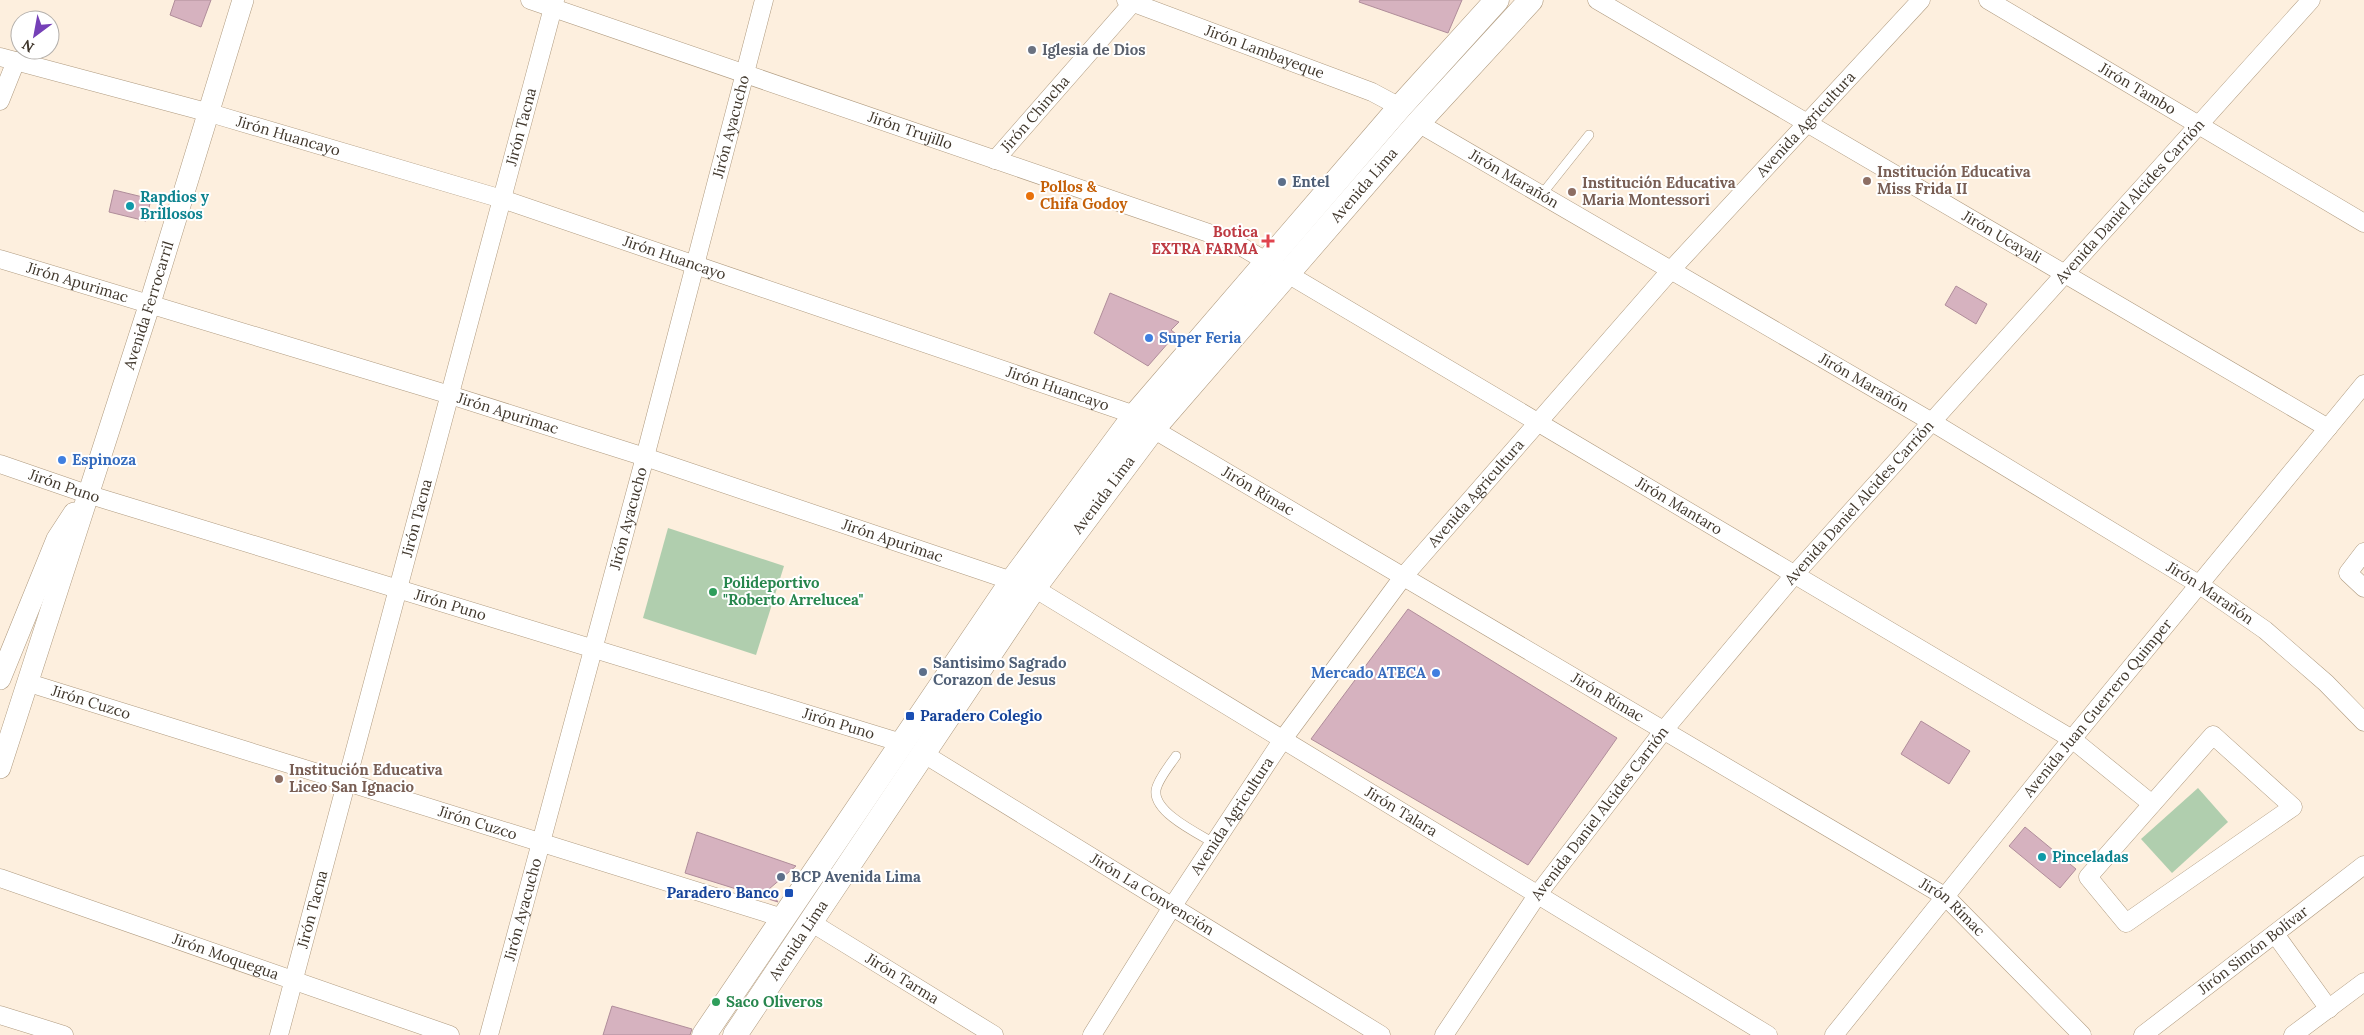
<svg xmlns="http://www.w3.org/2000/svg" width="2364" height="1035" font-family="Lora,serif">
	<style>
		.green { fill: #b0ceae }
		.building { fill: #d6b2bf; stroke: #b08d9a }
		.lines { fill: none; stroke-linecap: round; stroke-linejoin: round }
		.service-casing { stroke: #af9a7f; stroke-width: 10 }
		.minor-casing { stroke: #af9a7f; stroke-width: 19 }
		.tertiary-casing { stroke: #af9a7f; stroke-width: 22 }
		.secondary-casing { stroke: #af9a7f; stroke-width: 25 }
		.service { stroke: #fff; stroke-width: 9 }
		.minor { stroke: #fff; stroke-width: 18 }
		.tertiary { stroke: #fff; stroke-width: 21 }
		.secondary { stroke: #fff; stroke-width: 24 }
		.worship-dot { fill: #6b7280; stroke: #fff; stroke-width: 2 }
		.education-dot { fill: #8d6e63; stroke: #fff; stroke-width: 2 }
		.service-dot { fill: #5c6f8a; stroke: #fff; stroke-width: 2 }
		.food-dot { fill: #e8710a; stroke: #fff; stroke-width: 2 }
		.culture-dot { fill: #0f9aa8; stroke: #fff; stroke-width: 2 }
		.health-dot { fill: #e0444e; stroke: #fff; stroke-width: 2 }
		.shop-dot { fill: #3f7fe0; stroke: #fff; stroke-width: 2 }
		.leisure-dot { fill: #2e9e5b; stroke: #fff; stroke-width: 2 }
		.transit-dot { fill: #1a4fb4; stroke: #fff; stroke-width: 2 }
		.labels { text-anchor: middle; stroke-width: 4; stroke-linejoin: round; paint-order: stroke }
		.worship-label { font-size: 15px; font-weight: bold; fill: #5b616d; stroke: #fff; text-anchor: start }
		.street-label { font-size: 15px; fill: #40372c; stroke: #fff }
		.education-label { font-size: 15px; font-weight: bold; fill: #785e54; stroke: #fff; text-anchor: start }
		.service-label { font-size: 15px; font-weight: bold; fill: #4e5e75; stroke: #fff; text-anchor: start }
		.food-label { font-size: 15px; font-weight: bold; fill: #c56008; stroke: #fff; text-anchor: start }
		.culture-label { font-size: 15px; font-weight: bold; fill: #0d838f; stroke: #fff; text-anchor: start }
		.health-label { font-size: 15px; font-weight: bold; fill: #be3a42; stroke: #fff; text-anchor: end }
		.shop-label { font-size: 15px; font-weight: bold; fill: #366cbe; stroke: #fff; text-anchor: start }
		.leisure-label { font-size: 15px; font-weight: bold; fill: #27864d; stroke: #fff; text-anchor: start }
		.transit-label { font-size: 15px; font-weight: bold; fill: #164399; stroke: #fff; text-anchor: start }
	</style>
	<rect width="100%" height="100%" fill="#fdefde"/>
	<g class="green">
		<polygon points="668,528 784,566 756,655 643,618"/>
		<polygon points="2198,788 2228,822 2172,873 2141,839"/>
	</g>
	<g class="building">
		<polygon points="175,0 211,0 201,27 170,15"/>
		<polygon points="1360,0 1462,0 1448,33 1359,2"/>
		<polygon points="114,190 151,199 146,221 109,212"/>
		<polygon points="1956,286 1987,304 1976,324 1945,305"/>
		<polygon points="1110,293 1179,322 1171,330 1176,334 1148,366 1094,333"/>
		<polygon points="1408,609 1617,738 1528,865 1311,739"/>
		<polygon points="1921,721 1970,751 1949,784 1901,754"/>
		<polygon points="2025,827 2076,869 2060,888 2009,846"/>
		<polygon points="697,832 796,866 769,889 778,902 685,873"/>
		<polygon points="612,1006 692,1029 690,1035 603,1035"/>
	</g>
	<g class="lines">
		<defs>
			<g id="service">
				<polyline points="1542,194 1589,135"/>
				<path d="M1176 756C1170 765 1158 779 1156 790 1153 812 1197 833 1214 843"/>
			</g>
			<g id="minor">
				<path id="s1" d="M530 0 1232 241 2072 739 2152 804"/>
				<path id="s2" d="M1126 0 1372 92 1400 107"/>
				<path id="s3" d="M1597 0 2328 428"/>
				<path id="s4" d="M1988 0 2364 223"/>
				<path id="s5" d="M0 57 210 113 502 199 1135 415"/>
				<polyline points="0,101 16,61"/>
				<path id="s6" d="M1418 123 1932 422 2200 585 2265 630 2326 683 2364 722"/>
				<path id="s7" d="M995 160 1135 0"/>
				<path id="s8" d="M0 259 450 395 645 457 1012 581"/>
				<path id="s9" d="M1153 429 1946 897 2082 1035"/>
				<path id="s10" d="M0 464 87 494 902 743"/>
				<polyline points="2364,552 2348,573 2364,588"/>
				<path id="s11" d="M1034 588 1768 1035"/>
				<path id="s12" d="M29 683 783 918"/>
				<polygon points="2213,735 2293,807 2126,923 2088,877"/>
				<path id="s13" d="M924 754 1381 1035"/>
				<path id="s14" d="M0 878 450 1035"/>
				<path id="s15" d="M812 923 994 1035"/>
				<polyline points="2275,934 2329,1009"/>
				<polyline points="0,1015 64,1035"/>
				<path id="s16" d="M279 1035 555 0"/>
				<path id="s17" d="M489 1035 645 457 764 0"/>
				<path id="s18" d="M1092 1035 1172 907 1283 739 1403 577 1671 270 1921 0"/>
				<path id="s19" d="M1444 1035 1538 894 1664 730 1795 574 2311 0"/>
				<path id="s20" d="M1834 1035 2054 761 2364 384"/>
				<path id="s21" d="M2143 1035 2364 865"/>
				<polyline points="2293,1035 2364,982"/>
			</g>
			<g id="tertiary">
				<polyline points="0,679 57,539 74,513"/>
				<path id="s22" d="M0 768 150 303 243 0"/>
			</g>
			<g id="secondary">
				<polyline points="704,1035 1012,581 1135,415 1400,107 1497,0"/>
				<path id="s23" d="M735 1035 1034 588 1153 429 1418 123 1531 0"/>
			</g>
		</defs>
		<use href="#service" class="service-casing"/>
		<use href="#minor" class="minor-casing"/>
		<use href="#tertiary" class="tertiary-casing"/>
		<use href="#secondary" class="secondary-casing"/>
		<use href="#service" class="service"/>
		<use href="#minor" class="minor"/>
		<use href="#tertiary" class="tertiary"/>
		<use href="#secondary" class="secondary"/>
	</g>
	<circle class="worship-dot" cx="1032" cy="50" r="5"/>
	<g class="education-dot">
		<circle cx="1867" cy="181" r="5"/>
		<circle cx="1572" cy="192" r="5"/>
		<circle cx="279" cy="779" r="5"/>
	</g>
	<g class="service-dot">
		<circle cx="1282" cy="182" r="5"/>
		<circle cx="923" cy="672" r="5"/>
		<circle cx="781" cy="877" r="5"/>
	</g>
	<circle class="food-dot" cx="1030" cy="196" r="5"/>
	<g class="culture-dot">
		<circle cx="130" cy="206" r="5"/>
		<circle cx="2042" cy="857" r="5"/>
	</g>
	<path class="health-dot" d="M1265.5 233.5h5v5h5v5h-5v5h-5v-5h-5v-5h5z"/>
	<g class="shop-dot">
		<circle cx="1149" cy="338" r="5"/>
		<circle cx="62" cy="460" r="5"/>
		<circle cx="1436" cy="673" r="5"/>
	</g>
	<g class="leisure-dot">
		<circle cx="713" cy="592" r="5"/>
		<circle cx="716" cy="1002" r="5"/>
	</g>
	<g class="transit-dot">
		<rect x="905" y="711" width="10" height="10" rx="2.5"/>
		<rect x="784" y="888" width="10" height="10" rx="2.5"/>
	</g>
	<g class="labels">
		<g class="worship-label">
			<text x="1042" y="55">Iglesia de Dios</text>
		</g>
		<g class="street-label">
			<text dy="5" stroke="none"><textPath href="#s2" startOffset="148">Jirón Lambayeque</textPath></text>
			<text dy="5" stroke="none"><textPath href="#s4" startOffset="174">Jirón Tambo</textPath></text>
			<text dy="5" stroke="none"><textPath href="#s7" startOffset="61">Jirón Chincha</textPath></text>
			<text dy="5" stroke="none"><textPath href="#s18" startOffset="1160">Avenida Agricultura</textPath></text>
			<text dy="5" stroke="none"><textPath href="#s16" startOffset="940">Jirón Tacna</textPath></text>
			<text dy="5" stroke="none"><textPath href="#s17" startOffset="940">Jirón Ayacucho</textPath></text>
			<text dy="5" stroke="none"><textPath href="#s1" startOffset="402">Jirón Trujillo</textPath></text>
			<text dy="5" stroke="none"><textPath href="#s5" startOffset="299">Jirón Huancayo</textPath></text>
			<text dy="5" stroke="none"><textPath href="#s6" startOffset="111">Jirón Marañón</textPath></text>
			<text dy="5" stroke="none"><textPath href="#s23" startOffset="1059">Avenida Lima</textPath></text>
			<text dy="5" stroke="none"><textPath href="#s19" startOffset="1081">Avenida Daniel Alcides Carrión</textPath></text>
			<text dy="5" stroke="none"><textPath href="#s3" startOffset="469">Jirón Ucayali</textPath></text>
			<text dy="5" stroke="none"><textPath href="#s5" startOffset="704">Jirón Huancayo</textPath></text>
			<text dy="5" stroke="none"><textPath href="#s8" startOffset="81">Jirón Apurimac</textPath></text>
			<text dy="5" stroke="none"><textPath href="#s22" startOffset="486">Avenida Ferrocarril</textPath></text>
			<text dy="5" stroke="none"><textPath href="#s6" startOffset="516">Jirón Marañón</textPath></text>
			<text dy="5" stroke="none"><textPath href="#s5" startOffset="1109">Jirón Huancayo</textPath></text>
			<text dy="5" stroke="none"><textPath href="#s8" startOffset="531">Jirón Apurimac</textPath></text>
			<text dy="5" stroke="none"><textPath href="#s10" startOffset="68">Jirón Puno</textPath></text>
			<text dy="5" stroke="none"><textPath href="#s9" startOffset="122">Jirón Rímac</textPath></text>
			<text dy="5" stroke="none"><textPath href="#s18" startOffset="665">Avenida Agricultura</textPath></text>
			<text dy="5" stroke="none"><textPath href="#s23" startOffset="654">Avenida Lima</textPath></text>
			<text dy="5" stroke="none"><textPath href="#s19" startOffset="676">Avenida Daniel Alcides Carrión</textPath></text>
			<text dy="5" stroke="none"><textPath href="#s1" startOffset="1262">Jirón Mantaro</textPath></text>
			<text dy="5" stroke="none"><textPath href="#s16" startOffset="535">Jirón Tacna</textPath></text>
			<text dy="5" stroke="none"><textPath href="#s17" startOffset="535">Jirón Ayacucho</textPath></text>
			<text dy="5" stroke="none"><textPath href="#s8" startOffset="936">Jirón Apurimac</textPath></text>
			<text dy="5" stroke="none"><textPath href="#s6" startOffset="921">Jirón Marañón</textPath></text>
			<text dy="5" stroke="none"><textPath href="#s10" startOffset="472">Jirón Puno</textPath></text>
			<text dy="5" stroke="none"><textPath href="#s9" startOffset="528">Jirón Rímac</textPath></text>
			<text dy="5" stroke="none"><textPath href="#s12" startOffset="65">Jirón Cuzco</textPath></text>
			<text dy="5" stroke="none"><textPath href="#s20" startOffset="420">Avenida Juan Guerrero Quimper</textPath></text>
			<text dy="5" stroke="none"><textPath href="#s10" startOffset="878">Jirón Puno</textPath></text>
			<text dy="5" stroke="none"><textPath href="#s11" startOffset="430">Jirón Talara</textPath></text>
			<text dy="5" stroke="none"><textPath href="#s19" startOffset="271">Avenida Daniel Alcides Carrión</textPath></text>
			<text dy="5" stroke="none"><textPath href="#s18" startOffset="260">Avenida Agricultura</textPath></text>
			<text dy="5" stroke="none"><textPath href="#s12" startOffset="470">Jirón Cuzco</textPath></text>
			<text dy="5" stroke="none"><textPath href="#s13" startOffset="268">Jirón La Convención</textPath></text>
			<text dy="5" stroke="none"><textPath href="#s16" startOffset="130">Jirón Tacna</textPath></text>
			<text dy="5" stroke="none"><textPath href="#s17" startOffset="130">Jirón Ayacucho</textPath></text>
			<text dy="5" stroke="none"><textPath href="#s9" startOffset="932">Jirón Rímac</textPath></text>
			<text dy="5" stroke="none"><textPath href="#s23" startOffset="114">Avenida Lima</textPath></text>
			<text dy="5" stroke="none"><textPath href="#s21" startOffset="139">Jirón Simón Bolívar</textPath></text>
			<text dy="5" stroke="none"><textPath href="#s14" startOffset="239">Jirón Moquegua</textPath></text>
			<text dy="5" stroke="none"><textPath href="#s15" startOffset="106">Jirón Tarma</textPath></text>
		</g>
		<g class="education-label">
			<text x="1877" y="177">Institución Educativa<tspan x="1877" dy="17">Miss Frida II</tspan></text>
			<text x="1582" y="188">Institución Educativa<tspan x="1582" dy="17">Maria Montessori</tspan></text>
			<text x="289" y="775">Institución Educativa<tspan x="289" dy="17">Liceo San Ignacio</tspan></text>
		</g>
		<g class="service-label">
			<text x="1292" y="187">Entel</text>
			<text x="933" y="668">Santisimo Sagrado<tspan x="933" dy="17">Corazon de Jesus</tspan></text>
			<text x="791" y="882">BCP Avenida Lima</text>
		</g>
		<g class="food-label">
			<text x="1040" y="192">Pollos &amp;<tspan x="1040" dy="17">Chifa Godoy</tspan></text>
		</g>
		<g class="culture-label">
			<text x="140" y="202">Rapdios y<tspan x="140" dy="17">Brillosos</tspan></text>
			<text x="2052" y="862">Pinceladas</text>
		</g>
		<g class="health-label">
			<text x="1258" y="237">Botica<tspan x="1258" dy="17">EXTRA FARMA</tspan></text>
		</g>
		<g class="shop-label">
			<text x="1159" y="343">Super Feria</text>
			<text x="72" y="465">Espinoza</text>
			<text x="1426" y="678" text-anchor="end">Mercado ATECA</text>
		</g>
		<g class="leisure-label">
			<text x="723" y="588">Polideportivo<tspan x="723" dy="17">"Roberto Arrelucea"</tspan></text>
			<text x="726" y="1007">Saco Oliveros</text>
		</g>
		<g class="transit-label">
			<text x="920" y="721">Paradero Colegio</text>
			<text x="779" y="898" text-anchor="end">Paradero Banco</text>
		</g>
	</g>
	<g transform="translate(35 35) rotate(212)"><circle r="24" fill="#ffffff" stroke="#b3afab"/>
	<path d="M0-4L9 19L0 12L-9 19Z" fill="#7540b7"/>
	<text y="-8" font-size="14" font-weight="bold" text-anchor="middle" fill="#40372c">N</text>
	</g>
</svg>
